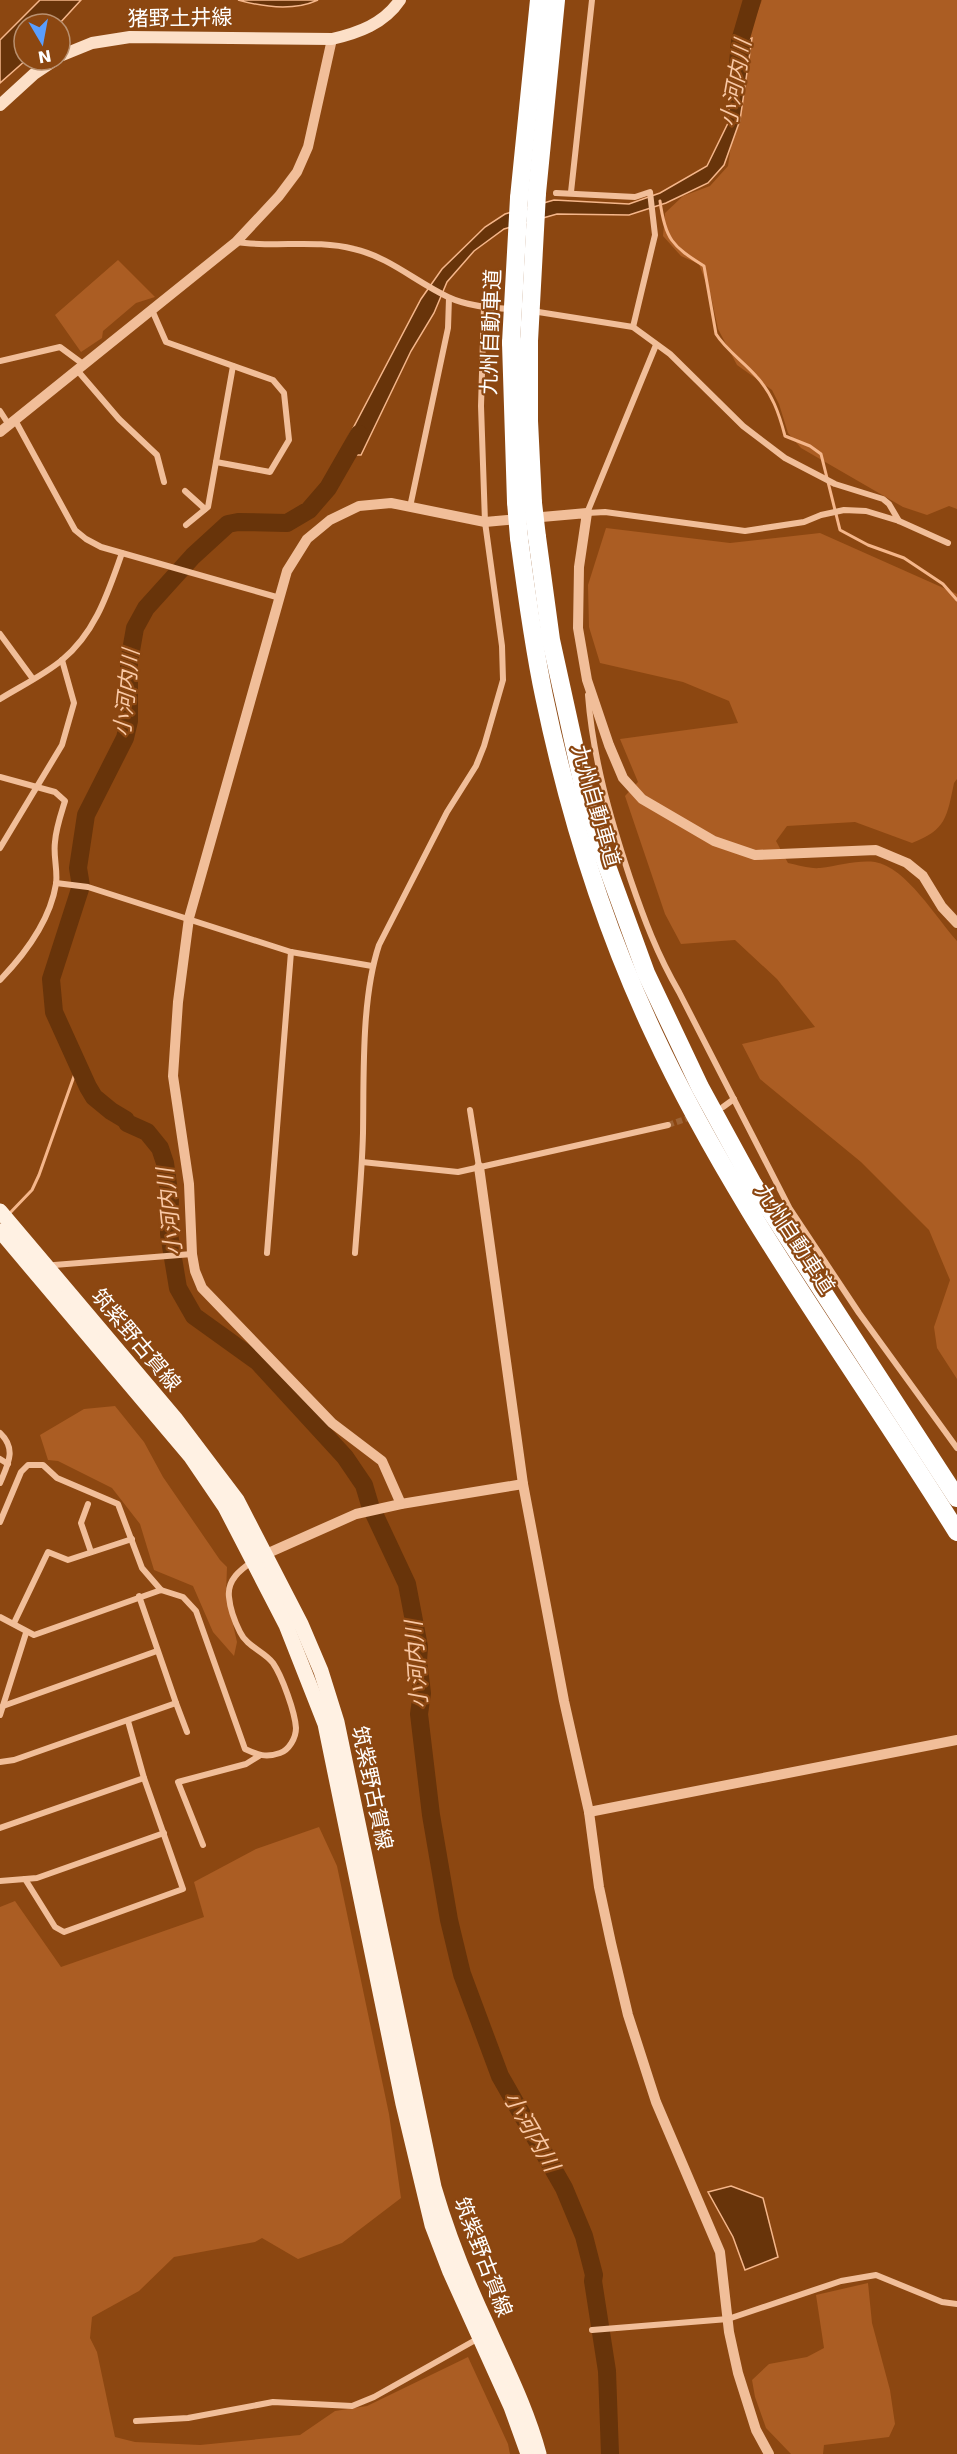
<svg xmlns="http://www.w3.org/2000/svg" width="957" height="2454" font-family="'DejaVu Sans','Noto Sans JP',sans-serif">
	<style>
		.green { fill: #ab5d23 }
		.water { fill: #68340a; stroke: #f5b68a; stroke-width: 1.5 }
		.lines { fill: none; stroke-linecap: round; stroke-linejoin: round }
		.stream { stroke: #f5b68a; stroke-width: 3 }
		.river { stroke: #68340a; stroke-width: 18 }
		.minor-tunnel { stroke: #9d6335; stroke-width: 6; stroke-dasharray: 6 3; stroke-linecap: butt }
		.minor { stroke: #f1be99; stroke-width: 6 }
		.tertiary { stroke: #f1be99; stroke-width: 10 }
		.secondary { stroke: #fcdfc7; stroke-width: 12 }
		.primary { stroke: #fff1e3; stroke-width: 15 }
		.motorway { stroke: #fff; stroke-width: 18 }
		.motorway-bridge { stroke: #fff; stroke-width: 18 }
		.labels { text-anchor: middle; stroke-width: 4.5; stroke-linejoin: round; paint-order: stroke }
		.street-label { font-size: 21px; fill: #fff; stroke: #8c4711 }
		.water-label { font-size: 22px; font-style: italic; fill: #f9c8a5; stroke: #8c4711 }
	</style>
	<rect width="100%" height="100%" fill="#8c4711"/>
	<g class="green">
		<polygon points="762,0 957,0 957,509 949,506 927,515 903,507 801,448 788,433 779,404 772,390 737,365 718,329 711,296 699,264 681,256 663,236 665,213 683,196 710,186 728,166 746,41"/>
		<polygon points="118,260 155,297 136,303 103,331 102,338 81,352 55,315"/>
		<path d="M606 528 730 543 820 533 957 594V779L954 783C947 817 946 830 912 843L855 822 787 826 776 841 788 863C798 865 810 869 820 868 839 866 856 860 875 862 906 867 937 919 957 941V1379L937 1348 934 1327 950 1280 929 1230 861 1162 760 1079 742 1044 815 1027 777 979 735 940 681 944 665 914 625 796 638 782 620 739 738 723 729 701 683 682 600 663 589 627 588 585Z"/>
		<polygon points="115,1406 144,1442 163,1477 220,1560 227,1567 226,1594 237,1642 234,1656 213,1632 193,1586 154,1570 140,1524 112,1488 58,1461 48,1460 40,1435 84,1409"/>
		<polygon points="319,1827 337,1866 389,2114 401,2198 342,2243 298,2259 262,2238 255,2242 174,2257 139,2291 92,2317 90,2338 97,2352 115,2437 135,2442 200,2445 300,2435 335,2411 367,2406 468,2357 508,2444 510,2454 0,2454 0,1907 15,1901 61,1967 204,1917 194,1882 256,1849"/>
		<polygon points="868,2283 872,2323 890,2390 895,2424 889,2437 824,2445 823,2454 791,2454 766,2428 755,2397 752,2380 769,2364 807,2357 824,2348 816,2295"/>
	</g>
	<g class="water">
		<polygon points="40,0 81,0 59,24 24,24 26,60 0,83 0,40"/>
		<path d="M238 0H318C294 11 263 7 238 0Z"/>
		<polygon points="752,38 740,120 724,165 708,183 666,203 629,215 557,214 504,229 474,251 447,282 434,313 411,351 361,455 339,455 421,299 442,269 485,227 505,214 554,200 629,204 660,193 707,166 728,123 733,44"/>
		<polygon points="731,2186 763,2198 778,2257 745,2270 733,2237 708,2192"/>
	</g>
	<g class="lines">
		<g class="stream">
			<path d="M660 201C665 239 672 246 704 266L716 334C726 350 743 361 756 376 772 393 779 413 785 436L810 446 821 454 840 530 868 545 904 558 943 584 957 600"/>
			<polyline points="8,1215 32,1190 39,1175 78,1065"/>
		</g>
		<g class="river">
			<polyline points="738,64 740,41 752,0"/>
			<polyline points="359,434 328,488 309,510 287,523 238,522 228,524 193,556 146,608 135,628 129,662 129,721 125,738 86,815 78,868 81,886 51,979 54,1012 88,1087 94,1097 111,1111 126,1120 127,1123 147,1132 160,1148 165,1163 170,1199 169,1234 178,1288 194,1316 258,1362 345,1457 364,1485 370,1505 407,1584 419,1647 418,1661 422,1693 419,1714 431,1815 449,1920 462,1974 500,2076 564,2188 584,2236 594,2275 593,2281 607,2371 610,2454"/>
		</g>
		<polyline class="minor-tunnel" points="668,1125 694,1116"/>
		<g class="minor">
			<polyline points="571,192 592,0"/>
			<polyline points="556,193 635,197 650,192 655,235 633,327"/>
			<path d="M236 242C276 248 315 239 354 249 389 257 416 282 448 297 467 306 489 308 510 309"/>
			<polyline points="152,310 166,342 273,380 284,393 289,440 270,472 216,462"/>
			<polyline points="532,311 633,327 670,354 743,426 785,458 835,484 883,499 889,504 899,521"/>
			<polyline points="656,345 587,513 605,512 745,531 804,522 821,515 844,510 866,511 899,521 948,543"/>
			<polyline points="0,361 60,347 83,364"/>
			<polyline points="77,370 119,419 157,455 164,482"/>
			<polyline points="0,411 9,425"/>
			<polyline points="15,420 75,530 86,539 101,547 280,598"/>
			<polyline points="185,491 205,509"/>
			<polyline points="410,507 448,328 449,298"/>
			<polyline points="186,525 208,507 233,366"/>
			<polyline points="0,634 33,679"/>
			<path d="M588 695C593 759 610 817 630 878 644 919 657 954 679 992L790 1209 859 1313 957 1448"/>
			<path d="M0 699C21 686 44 675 62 660 96 632 108 592 122 553"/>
			<path d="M0 777 55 792 65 801C61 814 56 828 55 842 53 856 58 870 56 884 50 921 25 954 0 980"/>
			<polyline points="0,848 62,745 74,703 62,660"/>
			<polyline points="56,883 88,887 291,952 372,966"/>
			<polyline points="723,1107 734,1099"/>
			<polyline points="470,1110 479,1167"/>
			<polyline points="362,1162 458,1172 668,1125"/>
			<polyline points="267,1253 291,952"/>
			<path d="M355 1253C358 1213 362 1173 363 1133 364 1077 361 999 379 945L447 812 476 766 484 746 503 680 502 646 485 522 481 406 484 307"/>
			<polyline points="50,1268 54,1265 192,1254"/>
			<path d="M0 1433C17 1449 8 1464 0 1483"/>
			<polyline points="0,1459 8,1464"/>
			<polyline points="88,1504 81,1523 91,1552"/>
			<polyline points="0,1522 21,1472 28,1465 43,1465 57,1478 118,1504 142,1568 161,1590"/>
			<path d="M0 1617 34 1635 161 1590 183 1597 196 1611 245 1749C258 1755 266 1758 280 1753 289 1750 296 1738 296 1728 295 1712 282 1676 273 1663 264 1651 247 1647 240 1632 235 1622 230 1608 229 1597 227 1580 240 1570 253 1561"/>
			<polyline points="14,1623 48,1552 68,1560 132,1539"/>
			<polyline points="176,1703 187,1732"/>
			<polyline points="3,1706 157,1651"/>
			<polyline points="0,1715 26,1633"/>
			<polyline points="0,1762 14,1760 176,1703 139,1596"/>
			<polyline points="0,1828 144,1778"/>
			<polyline points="203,1845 178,1782 246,1764 259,1756"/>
			<polyline points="25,1879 37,1878 164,1833"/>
			<polyline points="0,1881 25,1879 55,1927 64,1932 183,1889 144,1778 128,1721"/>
			<polyline points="592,2330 728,2319 841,2281 876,2275 942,2302 957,2304"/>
			<polyline points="136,2421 188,2418 273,2402 352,2406 374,2397 479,2338"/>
		</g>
		<g class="tertiary">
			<polyline points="0,432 236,242 279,196 297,172 308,147 332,39"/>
			<polyline points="479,1167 523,1484 564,1701 589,1812 599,1887 611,1943 628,2015 656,2102 720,2252 729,2332 738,2373 756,2430 769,2454"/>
			<polyline points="401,1504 382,1461 332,1423 202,1288 195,1271 192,1254 189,1184 173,1076 178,1002 189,918 287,571 307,539 330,520 359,506 391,503 485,522 587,513 579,567 578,628 587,680 609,745 623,778 642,799 714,841 755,855 876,850 907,863 923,876 942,907 957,923"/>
			<polyline points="266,1554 356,1514 401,1504 523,1484"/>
			<polyline points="589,1812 957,1740"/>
		</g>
		<g class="secondary">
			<path d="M60 56 92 43 130 37 332 39C358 33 384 24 400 0"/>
			<polyline points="0,105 34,74 55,60"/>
		</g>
		<g class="primary">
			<path d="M0 1211 175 1418 237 1500 301 1624 321 1671 337 1722 434 2187C448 2235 466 2280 487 2325 506 2368 527 2409 539 2454"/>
			<polyline points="0,1231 191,1457 225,1507 286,1625 325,1724 403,2104 432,2225 450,2272 511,2407 528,2454"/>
		</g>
		<g class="motorway">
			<polyline points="537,193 556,0"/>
			<polyline points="519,198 539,0"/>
			<polyline points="529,341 529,421 533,503"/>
			<polyline points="511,343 516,502"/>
			<polyline points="537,537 551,640 586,799 603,855 646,973 700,1087 753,1184 957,1498"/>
			<path d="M519 538C526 591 533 644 544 696 568 811 603 925 653 1032 735 1209 854 1366 957 1532"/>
		</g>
		<g class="motorway-bridge">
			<polyline points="529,341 537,193"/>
			<polyline points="511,343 519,198"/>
			<polyline points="516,502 519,538"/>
			<polyline points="533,503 537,537"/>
		</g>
	</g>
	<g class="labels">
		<g class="street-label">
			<text transform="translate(180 18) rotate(-1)" y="7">猪野土井線</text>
			<text transform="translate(491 332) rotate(-88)" y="7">九州自動車道</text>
			<text transform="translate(596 806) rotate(74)" y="7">九州自動車道</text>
			<text transform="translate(795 1239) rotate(57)" y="7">九州自動車道</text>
			<text transform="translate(136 1340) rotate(50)" y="7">筑紫野古賀線</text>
			<text transform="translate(372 1788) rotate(78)" y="7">筑紫野古賀線</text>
			<text transform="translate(483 2257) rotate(69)" y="7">筑紫野古賀線</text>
		</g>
		<g class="water-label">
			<text transform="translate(735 83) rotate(-80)" y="8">小河内川</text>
			<text transform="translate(126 693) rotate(-84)" y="8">小河内川</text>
			<text transform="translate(169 1212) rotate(-96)" y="8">小河内川</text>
			<text transform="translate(416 1665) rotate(-94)" y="8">小河内川</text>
			<text transform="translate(532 2131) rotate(60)" y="8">小河内川</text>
		</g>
	</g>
	<g transform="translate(42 42) rotate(170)"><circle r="28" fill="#8c4711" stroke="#ba9170" stroke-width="1.5"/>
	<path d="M0-4.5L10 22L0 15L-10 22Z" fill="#599eff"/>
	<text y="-9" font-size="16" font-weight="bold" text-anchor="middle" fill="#ffffff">N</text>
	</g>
</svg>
